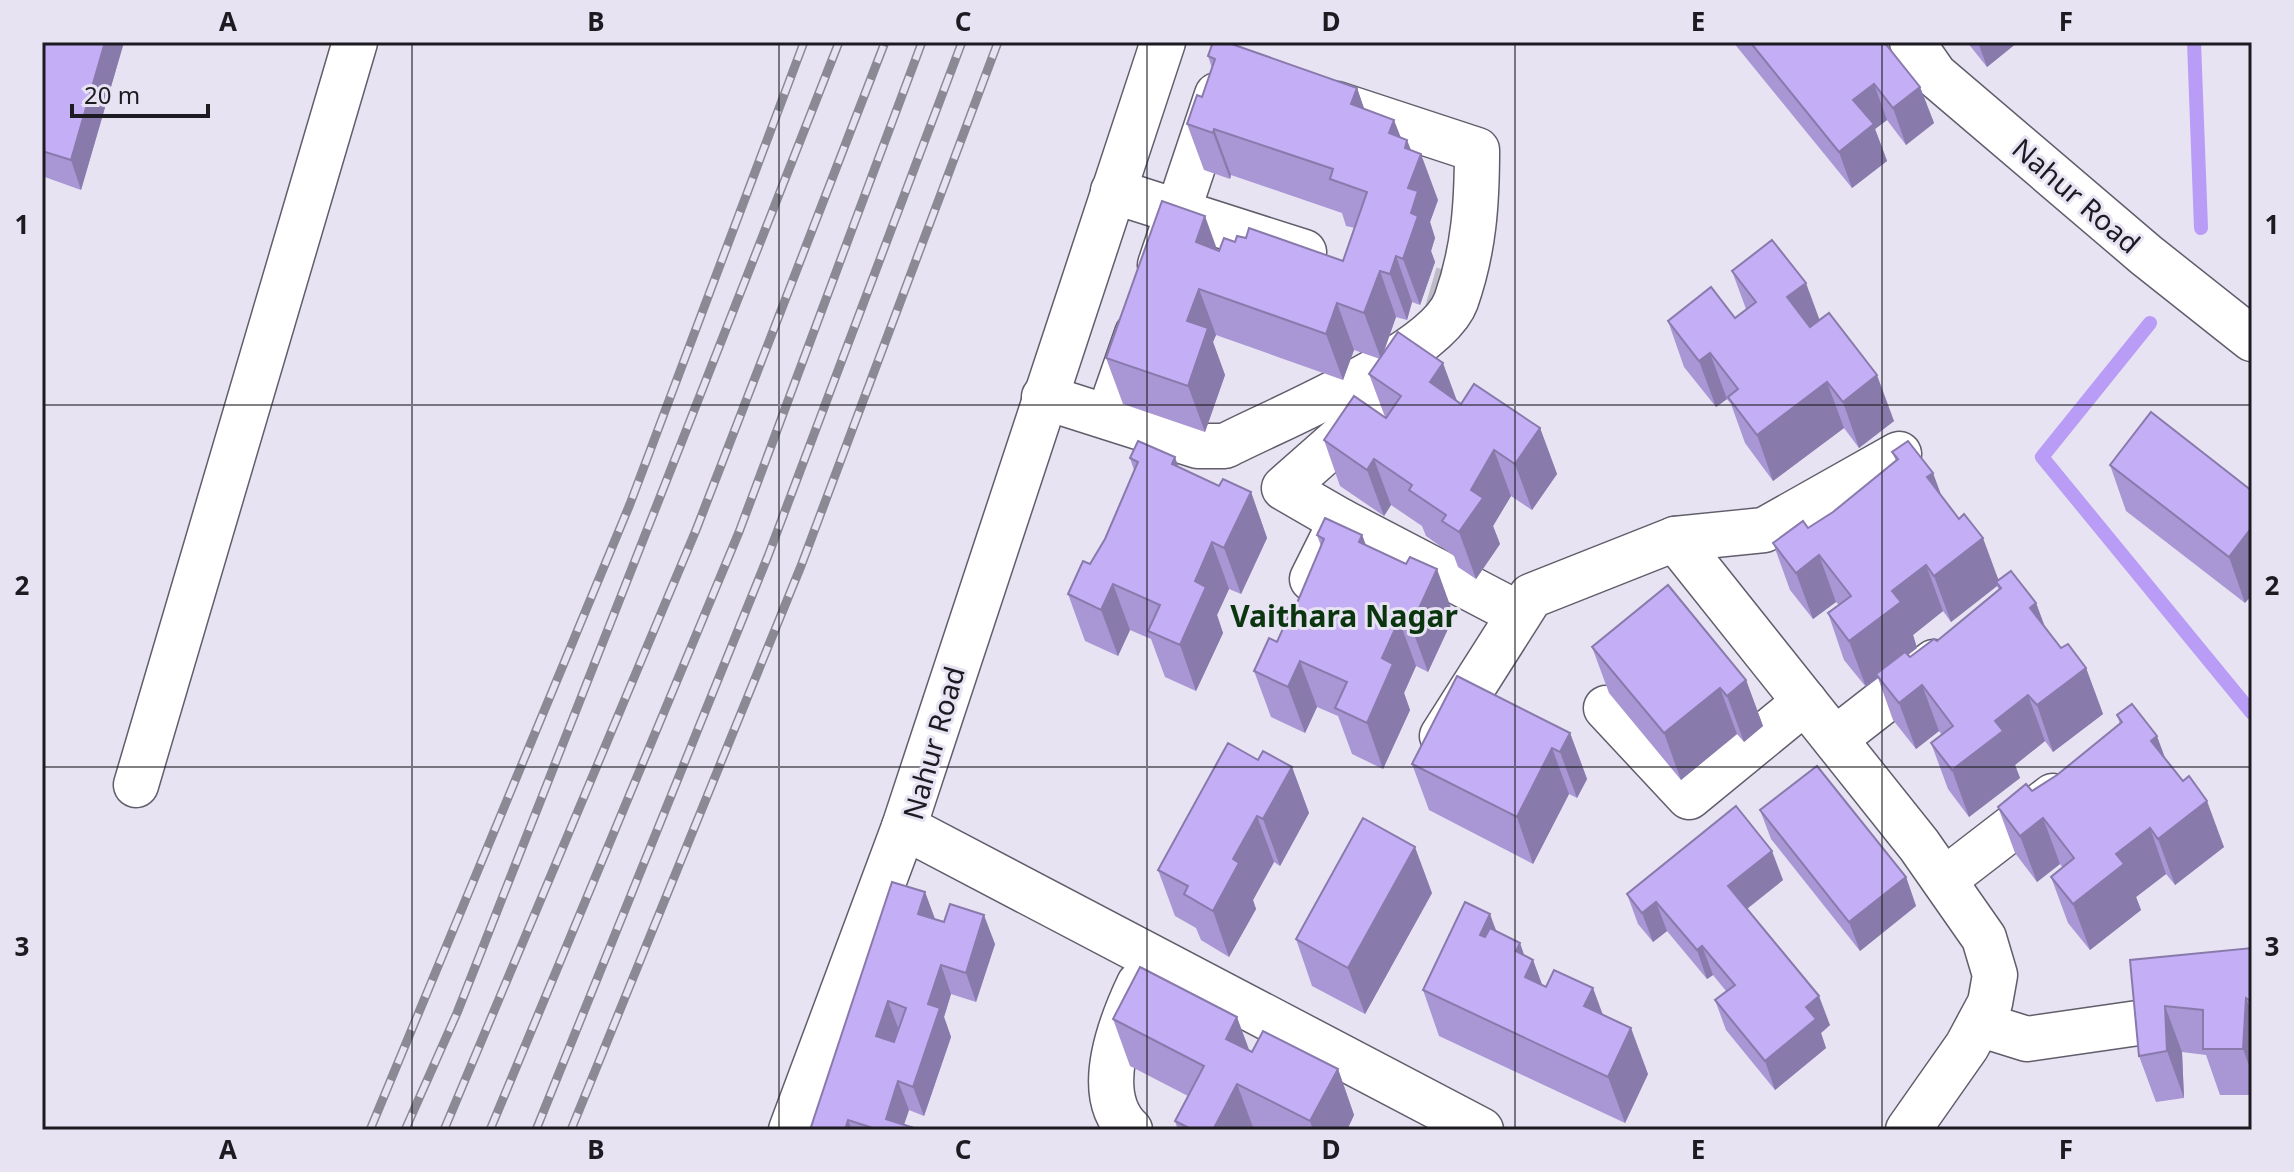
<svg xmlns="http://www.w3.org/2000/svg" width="2294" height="1172" font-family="'Noto Sans',sans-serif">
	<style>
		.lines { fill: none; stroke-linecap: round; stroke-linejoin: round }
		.stream { stroke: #b89cf5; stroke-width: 14 }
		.minor-tunnel { stroke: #bebbc9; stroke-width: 44; stroke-dasharray: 44 22; stroke-linecap: butt }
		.minor-casing { stroke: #615d6b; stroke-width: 47 }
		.minor { stroke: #fff; stroke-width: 44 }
		.rail-casing { stroke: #8b8994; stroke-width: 9 }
		.rail { stroke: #e7e3f3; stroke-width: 6; stroke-dasharray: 18; stroke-linecap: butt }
		.wall { fill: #a996d4; fill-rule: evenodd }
		.shaded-wall { fill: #897aac }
		.building { fill: #c4aef6; stroke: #897aac; stroke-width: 2; fill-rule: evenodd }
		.grid { fill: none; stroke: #1c1b21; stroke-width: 2; stroke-opacity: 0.55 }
		.labels { text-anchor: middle; stroke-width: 6; stroke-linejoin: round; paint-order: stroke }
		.street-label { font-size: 28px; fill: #1c1b21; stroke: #e7e3f3 }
		.neighbourhood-label { font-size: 30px; font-weight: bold; fill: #0b350e; stroke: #e7e3f3 }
		.neatline { fill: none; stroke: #1c1b21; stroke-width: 3 }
		.grid-label { font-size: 26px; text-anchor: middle; font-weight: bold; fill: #1c1b21 }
	</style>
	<rect width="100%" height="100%" fill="#e7e3f3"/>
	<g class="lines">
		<g class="stream">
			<polyline points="2194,42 2201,228"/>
			<polyline points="2150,323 2042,457 2252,713"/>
		</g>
		<polyline class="minor-tunnel" points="1367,270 1438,291"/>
		<defs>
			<g id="minor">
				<polyline points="1163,42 904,827 1481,1130"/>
				<polyline points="1912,42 1935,75 2146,255 2252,339"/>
				<polyline points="1113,191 1304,252"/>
				<polyline points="1160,265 1217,95"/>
				<path d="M1044 397 1198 446H1225C1279 418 1436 355 1456 301 1474 250 1477 203 1477 150L1337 104"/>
				<polyline points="1108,417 1137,334"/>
				<polyline points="1341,521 1284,488 1386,398"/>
				<polyline points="1675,539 1919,845 1984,938 1995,975 1990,1003 1967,1046 1908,1130"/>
				<polyline points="1312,579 1341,521 1519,614"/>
				<polyline points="1606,708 1689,797 1805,702"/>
				<polyline points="1442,736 1531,596 1675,539 1764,530 1899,454"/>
				<polyline points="1835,739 1934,662"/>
				<polyline points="136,785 355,42"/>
				<polyline points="1944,880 2053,796"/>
				<polyline points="1979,1024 2027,1039 2138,1023 2252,984"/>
				<polyline points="791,1130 904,827"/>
				<path d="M1130 1130C1092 1095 1120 1024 1139 984"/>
			</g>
		</defs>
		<use href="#minor" class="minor-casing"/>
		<use href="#minor" class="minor"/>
		<defs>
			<g id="rail">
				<polyline points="370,1130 630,504 804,42"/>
				<polyline points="405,1130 457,1013 839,42"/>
				<polyline points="444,1130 696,530 885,42"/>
				<polyline points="490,1130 739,532 922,42"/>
				<polyline points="536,1130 768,556 962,42"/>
				<polyline points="571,1130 801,566 998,42"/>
			</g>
		</defs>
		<use href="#rail" class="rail-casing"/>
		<use href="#rail" class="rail"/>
	</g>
	<g class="wall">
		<polygon points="42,42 124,42 81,190 42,176"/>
		<polygon points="1733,42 1884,42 1920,87 1934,123 1906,145 1887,120 1875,129 1887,161 1852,188"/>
		<polygon points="1967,42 2018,42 1987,67"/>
		<polygon points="1208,56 1357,88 1364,109 1401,137 1411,150 1438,200 1430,222 1435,238 1431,251 1435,262 1420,305 1412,302 1407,320 1396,317 1383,355 1461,404 1540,428 1557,474 1532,510 1511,496 1493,526 1500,544 1476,579 1458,567 1454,556 1426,536 1422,526 1391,505 1384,516 1340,486 1324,440 1385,417 1369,374 1380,359 1354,350 1343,380 1216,335 1213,342 1225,375 1205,432 1123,404 1106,358 1217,250 1219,251 1235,242 1343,261 1355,228 1346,226 1342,213 1231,175 1230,179 1204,170 1187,124 1202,97 1212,68"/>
		<polygon points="1732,271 1819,320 1894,421 1859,448 1844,428 1773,481 1745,443 1731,404 1727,399 1716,407 1684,367 1668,321 1735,318 1746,309"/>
		<path d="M1892 452 1933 473 1941 496 1999 580 2036 603 2045 627 2061 648 2086 668 2103 714 2053 752 2045 741 2015 765 2020 778 1969 817 1948 789 1931 743 1942 735 1939 731 1916 749 1893 720 1878 678 1866 687 1844 660 1828 613 1839 605 1836 602 1813 619 1790 590 1773 543 1808 528 1833 512 1896 461ZM1997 586 1999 590 1937 641 1910 657 1908 655 1917 648 1913 635 1943 611 1951 622Z"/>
		<polygon points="1130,458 1179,468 1219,486 1251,492 1267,538 1241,594 1229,589 1217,615 1223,633 1196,691 1165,677 1151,639 1130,630 1118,656 1085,641 1068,594 1090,564 1105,539 1134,470"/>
		<polygon points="2110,465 2252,491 2245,603 2126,511"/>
		<polygon points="1317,535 1362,535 1366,545 1454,616 1428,672 1416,666 1404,693 1410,710 1383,769 1352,754 1338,716 1317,707 1305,733 1271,717 1254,671 1277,642 1292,615 1321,546"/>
		<polygon points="1592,647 1746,680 1763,726 1744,742 1737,734 1681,780 1609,693"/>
		<polygon points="2117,715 2166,760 2224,847 2175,885 2166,874 2136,897 2141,910 2090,950 2068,923 2051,877 2063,868 2060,864 2037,882 2015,853 1998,807 2032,791 2057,775 2120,724"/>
		<polygon points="1570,733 1587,779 1577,798 1569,794 1533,864 1429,810 1412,764"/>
		<polygon points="1258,760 1292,767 1309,813 1280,866 1274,862 1253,900 1256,909 1229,957 1201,940 1196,928 1175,916 1158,870"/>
		<polygon points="1760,810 1906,877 1916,906 1860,951 1771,839"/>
		<polygon points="1783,880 1747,909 1830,1025 1821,1033 1826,1048 1775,1090 1726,1030 1715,1000 1726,991 1713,975 1707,979 1667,931 1653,942 1638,924 1627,894"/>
		<polygon points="925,892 935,919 995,944 976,1002 951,994 944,1017 951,1037 924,1116 909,1110 904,1125 915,1130 810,1130"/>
		<polygon points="1432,893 1365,1014 1312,986 1296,939"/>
		<polygon points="1497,932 1524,956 1533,960 1542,985 1603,1014 1648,1074 1625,1123 1439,1036 1423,990"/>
		<polygon points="2252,948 2252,1095 2220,1095 2206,1055 2182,1052 2184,1098 2156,1102 2139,1056 2130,960"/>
		<polygon points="1113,1019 1252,1052 1338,1069 1354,1115 1347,1130 1178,1130 1175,1121 1188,1096 1130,1066"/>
	</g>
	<g class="shaded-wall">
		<polygon points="105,42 124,42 81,190 71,160"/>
		<polygon points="1978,42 2018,42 1987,67"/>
		<polygon points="1874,84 1887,120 1875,129 1887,161 1852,188 1839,152 1853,100"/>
		<polygon points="1920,87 1934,123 1906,145 1893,108"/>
		<polygon points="1357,88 1373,134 1351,104"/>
		<polygon points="1394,120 1405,148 1407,140 1417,165 1421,154 1438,200 1430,222 1435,238 1431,251 1435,262 1420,305 1403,259 1389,133"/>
		<polygon points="1214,129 1231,175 1230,179 1213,133"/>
		<polygon points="1205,216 1222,263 1196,242"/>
		<polygon points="1396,256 1412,302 1407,320 1390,274"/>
		<polygon points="1380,271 1396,317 1381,359 1364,313"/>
		<polygon points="1806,283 1823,329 1804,344 1787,297"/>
		<polygon points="1199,289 1216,335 1213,342 1225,375 1205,432 1188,386 1187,321"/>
		<polygon points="1337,303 1354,350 1343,380 1326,334"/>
		<polygon points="1710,353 1727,399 1716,407 1699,361"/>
		<polygon points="1443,363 1460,409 1430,382"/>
		<polygon points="1877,375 1894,421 1859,448 1843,402"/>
		<polygon points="1827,382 1844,428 1773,481 1757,435"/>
		<polygon points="1540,428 1557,474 1532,510 1515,464"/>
		<polygon points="1494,450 1511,496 1493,526 1500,544 1476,579 1459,532 1471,490"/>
		<polygon points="1175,457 1192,504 1172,464"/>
		<polygon points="1374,459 1391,505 1384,516 1367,470"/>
		<polygon points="1933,473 1950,519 1927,477"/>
		<polygon points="1251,492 1267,538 1241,594 1224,548"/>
		<polygon points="2252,527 2252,595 2245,603 2229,557"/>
		<polygon points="1362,535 1379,581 1359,542"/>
		<polygon points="1983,538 2000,584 1996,582 1997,586 1951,622 1934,576"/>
		<polygon points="1212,542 1229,589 1217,615 1223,633 1196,691 1180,645 1195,581"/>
		<polygon points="1819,555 1836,602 1813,619 1796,573"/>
		<polygon points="1926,565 1943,611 1913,635 1917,648 1879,677 1876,674 1878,678 1866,687 1849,641 1892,591"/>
		<polygon points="1437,569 1454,616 1428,672 1411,626"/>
		<polygon points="1113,584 1130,630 1118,656 1101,610"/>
		<polygon points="2036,603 2053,649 2030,608"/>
		<polygon points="1399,620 1416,666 1404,693 1410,710 1383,769 1367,723 1382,658"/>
		<polygon points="1300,661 1317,707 1305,733 1288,687"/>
		<polygon points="2086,668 2103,714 2053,752 2037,705"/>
		<polygon points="1746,680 1763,726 1744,742 1727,696"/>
		<polygon points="1922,685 1939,731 1916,749 1899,703"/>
		<polygon points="1720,688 1737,734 1681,780 1664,733"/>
		<polygon points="2028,695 2045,741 2015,765 2020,778 1969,817 1952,770 1995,721"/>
		<polygon points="1570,733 1587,779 1577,798 1560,752"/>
		<polygon points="2157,736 2174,782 2151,741"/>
		<polygon points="1552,748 1569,794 1533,864 1517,817"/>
		<polygon points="1292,767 1309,813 1280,866 1263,819"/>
		<polygon points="2207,801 2224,847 2175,885 2158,839"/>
		<polygon points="1257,816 1274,862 1253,900 1256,909 1229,957 1213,911 1233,859"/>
		<polygon points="2043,818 2060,864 2037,882 2020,836"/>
		<polygon points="2150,828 2166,874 2136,897 2141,910 2090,950 2073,904 2116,854"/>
		<polygon points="1415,847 1432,893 1365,1014 1348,968"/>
		<polygon points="1772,851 1783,880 1739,915 1728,886"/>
		<polygon points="1906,877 1916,906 1860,951 1849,922"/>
		<polygon points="925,892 936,922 918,914"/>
		<polygon points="1656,902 1667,931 1653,942 1642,913"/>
		<polygon points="1490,914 1507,960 1480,935"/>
		<polygon points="984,915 995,944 976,1002 966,973"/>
		<polygon points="1520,943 1529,969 1533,960 1550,1006 1542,1023 1516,951"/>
		<polygon points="1702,946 1713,975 1707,979 1697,950"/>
		<polygon points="941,965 951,994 944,1017 951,1037 924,1116 913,1087 928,1004"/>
		<polygon points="1593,988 1610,1034 1584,1006"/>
		<polygon points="1819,996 1830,1025 1821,1033 1826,1048 1775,1090 1765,1061 1806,1007"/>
		<polygon points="2246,998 2252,1014 2252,1074 2243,1049"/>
		<polygon points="888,1001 899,1030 886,1065 876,1036"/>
		<polygon points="2165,1006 2182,1052 2184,1098 2167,1051"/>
		<polygon points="1237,1017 1254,1063 1226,1039"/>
		<polygon points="1631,1028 1648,1074 1625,1123 1608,1077"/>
		<polygon points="1338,1069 1354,1115 1347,1130 1313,1130 1310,1121"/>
		<polygon points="898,1081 909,1110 902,1130 886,1119"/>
		<polygon points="1237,1084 1254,1130 1213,1130"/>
		<polygon points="848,1120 852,1130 845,1130"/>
	</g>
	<g class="building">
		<polygon points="42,42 105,42 71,160 42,151"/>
		<polygon points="1213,42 1226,42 1357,88 1351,104 1394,120 1389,133 1407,140 1405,148 1421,154 1408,188 1418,191 1411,213 1418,216 1403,259 1396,256 1390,274 1380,271 1364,313 1337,303 1326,334 1199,289 1187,321 1208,328 1188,386 1106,358 1162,201 1205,216 1196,242 1219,251 1224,238 1235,242 1237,236 1246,238 1249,228 1343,261 1367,192 1330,179 1333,169 1214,129 1213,133 1187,124 1197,95 1202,97 1215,59 1208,56"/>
		<polygon points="1750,42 1884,42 1920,87 1893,108 1874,84 1853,100 1874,124 1839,152"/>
		<polygon points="1772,240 1806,283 1787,297 1810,327 1829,313 1877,375 1843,402 1827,382 1757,435 1728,397 1738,389 1710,353 1699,361 1668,321 1711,287 1735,318 1756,302 1732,271"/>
		<polygon points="1398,332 1443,363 1430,382 1461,404 1474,384 1540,428 1515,464 1494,450 1471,490 1483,498 1459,532 1442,521 1446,515 1409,490 1412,485 1374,459 1367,470 1324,440 1354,396 1386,418 1401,396 1369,374"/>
		<polygon points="2151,412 2252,491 2252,527 2229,557 2110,465"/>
		<polygon points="1138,441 1175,457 1172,464 1219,486 1223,479 1251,492 1224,548 1212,542 1195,581 1206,587 1180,645 1148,631 1160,605 1113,584 1101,610 1068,594 1083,561 1090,564 1105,539 1138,462 1130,458"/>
		<polygon points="1908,441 1933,473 1927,477 1959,519 1964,514 1983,538 1934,576 1926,565 1892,591 1901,602 1849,641 1828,613 1851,596 1819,555 1796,573 1773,543 1803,521 1808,528 1833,512 1898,459 1892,452"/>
		<polygon points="1325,518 1362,535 1359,542 1406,564 1410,557 1437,569 1411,626 1399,620 1382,658 1393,664 1367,723 1335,708 1347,682 1300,661 1288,687 1254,671 1269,638 1277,642 1289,615 1292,615 1324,539 1317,535"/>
		<polygon points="2011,571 2036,603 2030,608 2061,648 2068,644 2086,668 2037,705 2028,695 1995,721 2003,731 1952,770 1931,743 1953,726 1922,685 1899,703 1876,674 1905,652 1910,657 1934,639 1937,641 2001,588 1996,582"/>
		<polygon points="1668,585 1746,680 1727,696 1720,688 1664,733 1592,647"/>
		<polygon points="1457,676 1570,733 1560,752 1552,748 1517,817 1412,764"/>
		<polygon points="2132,704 2157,736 2151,741 2183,781 2189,776 2207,801 2158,839 2150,828 2116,854 2124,864 2073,904 2051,877 2074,858 2043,818 2020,836 1998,807 2026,784 2032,791 2057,775 2122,722 2117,715"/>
		<polygon points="1228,743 1258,760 1263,751 1292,767 1263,819 1257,816 1233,859 1239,863 1213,911 1184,894 1188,886 1158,870"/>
		<polygon points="1817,766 1906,877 1849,922 1760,810"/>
		<polygon points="1736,806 1772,851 1728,886 1819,996 1806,1007 1816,1019 1765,1061 1715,1000 1735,985 1702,946 1697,950 1656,902 1642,913 1627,894"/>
		<polygon points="1363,818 1415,847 1348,968 1296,939"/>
		<path d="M892 882 925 892 918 914 944 922 950 904 984 915 966 973 941 965 928 1004 940 1008 913 1087 898 1081 886 1119 914 1128V1130H868L870 1127 848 1120 845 1130H810ZM888 1001 906 1008 894 1042 876 1036Z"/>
		<polygon points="1465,902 1490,914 1480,935 1485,937 1490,928 1520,943 1516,951 1533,960 1525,977 1546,987 1554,970 1593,988 1584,1006 1631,1028 1608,1077 1423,990"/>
		<polygon points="2252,948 2252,1002 2246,998 2243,1049 2203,1049 2203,1010 2165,1006 2167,1051 2139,1056 2130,960"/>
		<polygon points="1140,967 1237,1017 1226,1039 1252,1052 1263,1031 1338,1069 1310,1121 1237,1084 1213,1130 1193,1130 1175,1121 1204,1066 1113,1019"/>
	</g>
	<path class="grid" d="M412 42V1130M779 42V1130M1147 42V1130M1515 42V1130M1882 42V1130M42 405H2252M42 767H2252"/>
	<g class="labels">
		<g class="street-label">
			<text transform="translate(2076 196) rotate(41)" y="10">Nahur Road</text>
			<text transform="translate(934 743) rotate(-74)" y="10">Nahur Road</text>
		</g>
		<g class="neighbourhood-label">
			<text x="1344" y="627">Vaithara Nagar</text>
		</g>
	</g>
	<rect width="2294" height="1172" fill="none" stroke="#e7e3f3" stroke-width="88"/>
	<path d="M72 104v12h136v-12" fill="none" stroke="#1c1b21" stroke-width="4"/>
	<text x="84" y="104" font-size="24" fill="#1c1b21" stroke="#e7e3f3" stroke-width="6" paint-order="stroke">20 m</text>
	<rect x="44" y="44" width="2206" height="1084" class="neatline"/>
	<g class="grid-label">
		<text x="228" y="31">A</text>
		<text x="596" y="31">B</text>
		<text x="963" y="31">C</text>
		<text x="1331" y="31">D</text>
		<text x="1698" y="31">E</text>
		<text x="2066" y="31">F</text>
		<text x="22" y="234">1</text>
		<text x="2272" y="234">1</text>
		<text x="22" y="595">2</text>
		<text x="2272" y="595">2</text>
		<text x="22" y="956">3</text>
		<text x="2272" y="956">3</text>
		<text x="228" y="1159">A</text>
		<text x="596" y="1159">B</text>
		<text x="963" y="1159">C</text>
		<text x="1331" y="1159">D</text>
		<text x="1698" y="1159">E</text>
		<text x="2066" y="1159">F</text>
	</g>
</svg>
